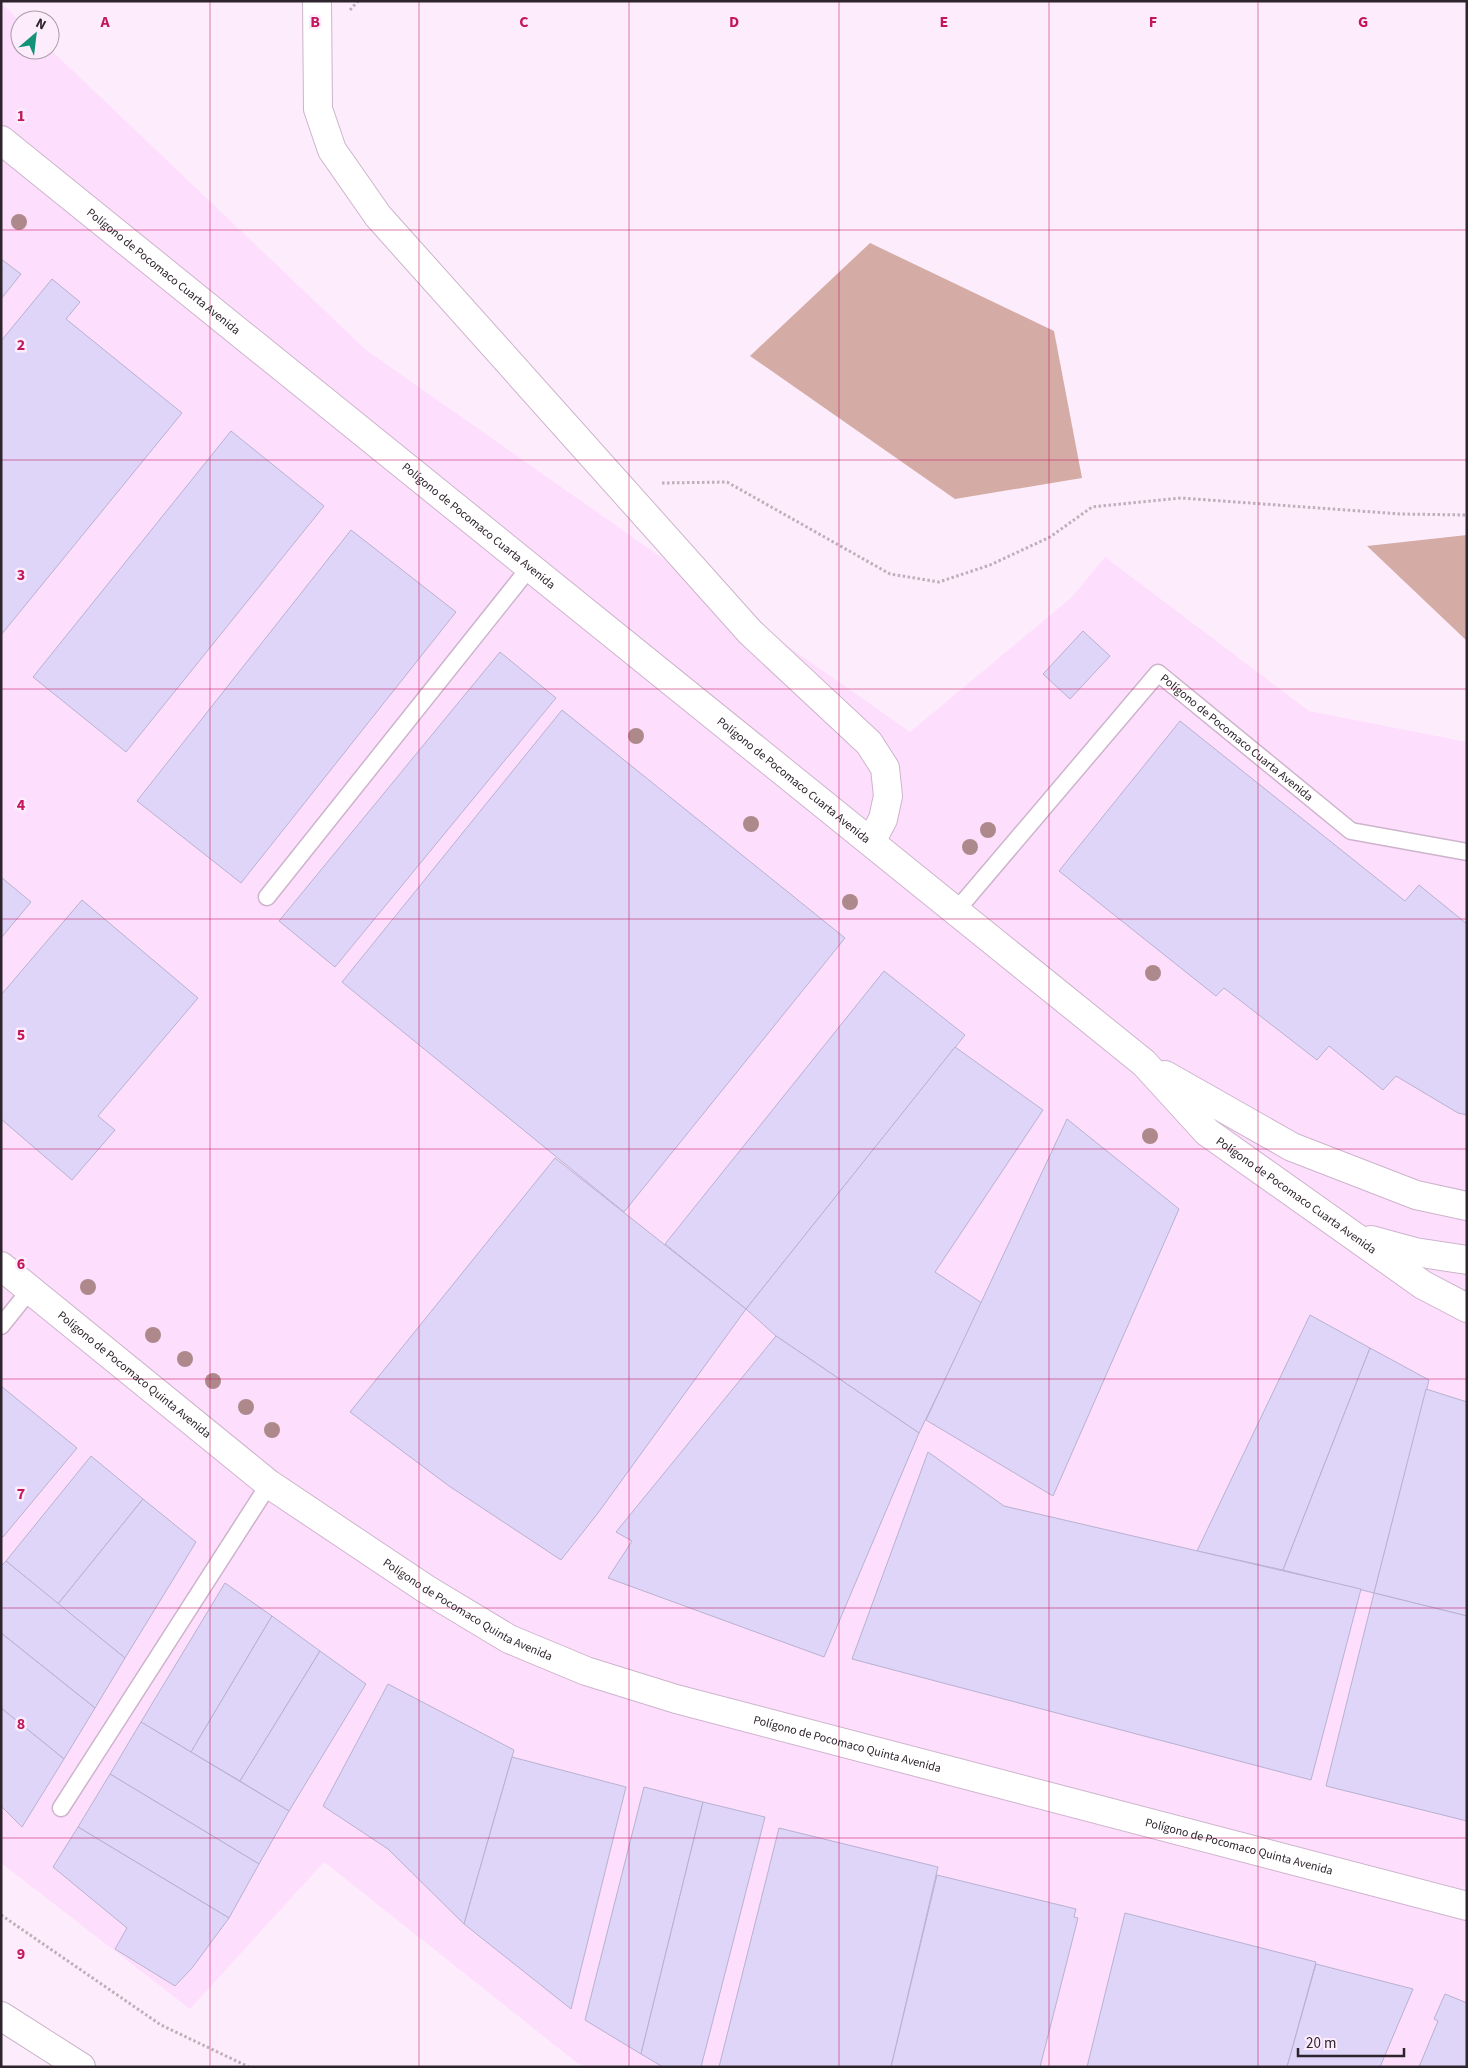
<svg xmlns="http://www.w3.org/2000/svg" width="1468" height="2068" font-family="'Source Sans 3',sans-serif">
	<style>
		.built { fill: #fedefd }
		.forest { fill: #d4aba5 }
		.building { fill: #ded5f9; stroke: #b8b1cf }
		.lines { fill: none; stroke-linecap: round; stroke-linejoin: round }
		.lane-casing { stroke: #cdb4cc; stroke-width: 19 }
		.street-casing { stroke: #cdb4cc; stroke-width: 30 }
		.path { stroke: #bdafbc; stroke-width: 3; stroke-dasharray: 2.5 2.5; stroke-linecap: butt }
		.lane { stroke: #fff; stroke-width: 16 }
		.street { stroke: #fff; stroke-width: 28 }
		.tree { fill: #ae898c }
		.grid { fill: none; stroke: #c2185b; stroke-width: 1; stroke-opacity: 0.55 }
		.labels { text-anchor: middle; stroke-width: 5; stroke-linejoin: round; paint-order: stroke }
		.street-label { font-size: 12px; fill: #2e242d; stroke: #fdedfc }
		.grid-label { font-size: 16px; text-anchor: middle; font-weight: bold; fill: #c2185b; stroke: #fdedfc; stroke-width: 5; stroke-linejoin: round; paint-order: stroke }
	</style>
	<rect width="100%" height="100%" fill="#fdedfc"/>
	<polygon class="built" points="1,3 20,21 20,50 50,49 366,350 910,732 1072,597 1105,557 1309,711 1467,742 1467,2067 587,2067 576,2062 324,1862 190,2009 1,1863"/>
	<g class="forest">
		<polygon points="870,243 1054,331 1082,478 955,499 750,356"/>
		<polygon points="1467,535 1467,641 1367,546"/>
	</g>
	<g class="building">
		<polygon points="1,259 21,274 1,299"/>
		<polygon points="52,279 80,302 66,319 182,413 1,635 1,341"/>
		<polygon points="231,431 324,506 126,752 33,677"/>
		<polygon points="351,530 456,612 241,883 137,801"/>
		<polygon points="1083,631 1110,656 1070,699 1043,674"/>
		<polygon points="500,652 556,698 335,967 279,921"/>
		<polygon points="562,710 845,938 624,1212 342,982"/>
		<polygon points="1180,721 1405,901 1419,885 1467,924 1467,1115 1458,1113 1396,1076 1383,1090 1329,1046 1317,1060 1224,988 1216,996 1059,871"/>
		<polygon points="1,877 31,902 1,938"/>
		<polygon points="82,900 198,998 98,1116 115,1130 72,1180 1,1119 1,995"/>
		<polygon points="884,971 965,1035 746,1309 665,1244"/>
		<polygon points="955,1047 1043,1110 935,1272 982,1303 919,1433 776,1336 746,1309"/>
		<polygon points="1067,1119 1179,1209 1053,1496 926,1420"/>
		<polygon points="555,1158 746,1309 598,1513 561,1560 449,1486 350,1412"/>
		<polygon points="1310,1315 1370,1348 1283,1570 1197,1551"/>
		<polygon points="776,1336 919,1433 824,1657 608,1578 632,1541 616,1532"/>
		<polygon points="1370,1348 1429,1380 1374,1593 1283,1570"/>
		<polygon points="1,1386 77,1448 3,1537 1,1535"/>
		<polygon points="1426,1389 1467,1402 1467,1616 1374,1593"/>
		<polygon points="928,1452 1004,1506 1361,1589 1311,1780 852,1659"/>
		<polygon points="91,1456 143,1499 58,1604 6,1561"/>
		<polygon points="143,1499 196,1542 125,1658 58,1604"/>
		<polygon points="6,1561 125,1658 95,1708 1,1633 1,1566"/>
		<polygon points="225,1583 272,1616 191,1752 141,1722"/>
		<polygon points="1374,1593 1467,1616 1467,1821 1326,1786"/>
		<polygon points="272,1616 320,1651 240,1781 191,1752"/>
		<polygon points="1,1633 95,1708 64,1759 1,1708"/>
		<polygon points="320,1651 366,1684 289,1811 240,1781"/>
		<polygon points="388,1684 514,1750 464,1924 388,1849 323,1806"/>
		<polygon points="1,1708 64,1759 22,1827 1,1806"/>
		<polygon points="141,1722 289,1811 259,1864 110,1774"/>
		<polygon points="512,1757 626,1787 571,2009 464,1924"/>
		<polygon points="110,1774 259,1864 229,1918 78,1827"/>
		<polygon points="644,1787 703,1802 641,2054 585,2020"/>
		<polygon points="703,1802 765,1817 701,2067 663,2067 641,2054"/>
		<polygon points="78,1827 229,1918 192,1968 175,1986 115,1949 127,1928 53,1867"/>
		<polygon points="779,1828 938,1867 891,2067 719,2067"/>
		<polygon points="937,1875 1076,1909 1074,1917 1078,1918 1040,2067 891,2067"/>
		<polygon points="1125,1913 1316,1962 1287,2067 1087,2067"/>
		<polygon points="1316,1964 1413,1989 1380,2067 1287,2067"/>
		<polygon points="1445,1994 1467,2003 1467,2067 1419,2067 1438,2021 1434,2019"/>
	</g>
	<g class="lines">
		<defs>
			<g id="lane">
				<polyline points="267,897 530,567"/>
				<path id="s1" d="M956 911 1158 673 1351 831 1467 852"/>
				<polyline points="1,1326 30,1290"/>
				<polyline points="61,1808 269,1484"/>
			</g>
			<g id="street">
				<polyline points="317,1 318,109 332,150 378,216 750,632 869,743 885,768 888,796 883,819 871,842"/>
				<path id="s2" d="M1 140 1144 1063 1207 1132 1423 1285 1467 1308"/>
				<polyline points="1165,1075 1292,1147 1416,1195 1467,1206"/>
				<polyline points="1371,1240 1415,1252 1467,1260"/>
				<path id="s3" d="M1 1266 269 1484 426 1589 509 1639 586 1671 676 1699 1467 1906"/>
				<polyline points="1,2016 81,2067"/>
			</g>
		</defs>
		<use href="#lane" class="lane-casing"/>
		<use href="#street" class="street-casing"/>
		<g class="path">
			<polyline points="350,10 358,1"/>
			<polyline points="662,483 727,482 890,574 939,582 990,565 1050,537 1092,507 1181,498 1401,514 1467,515"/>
			<polyline points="1,1915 161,2025 249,2067"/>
		</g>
		<use href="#lane" class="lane"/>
		<use href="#street" class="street"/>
	</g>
	<g class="tree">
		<circle cx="19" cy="222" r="8"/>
		<circle cx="636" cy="736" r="8"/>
		<circle cx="751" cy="824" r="8"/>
		<circle cx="988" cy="830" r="8"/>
		<circle cx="970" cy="847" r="8"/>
		<circle cx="850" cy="902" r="8"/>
		<circle cx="1153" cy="973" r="8"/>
		<circle cx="1150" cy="1136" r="8"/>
		<circle cx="88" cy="1287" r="8"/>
		<circle cx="153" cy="1335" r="8"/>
		<circle cx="185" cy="1359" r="8"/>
		<circle cx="213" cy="1381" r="8"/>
		<circle cx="246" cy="1407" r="8"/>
		<circle cx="272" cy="1430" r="8"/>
	</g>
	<path class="grid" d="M210 1V2067M419 1V2067M629 1V2067M839 1V2067M1049 1V2067M1258 1V2067M1 230H1467M1 460H1467M1 689H1467M1 919H1467M1 1149H1467M1 1379H1467M1 1608H1467M1 1838H1467"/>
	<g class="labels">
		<g class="street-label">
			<text dy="4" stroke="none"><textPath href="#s2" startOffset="209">Polígono de Pocomaco Cuarta Avenida</textPath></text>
			<text dy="4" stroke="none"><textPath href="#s2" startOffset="614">Polígono de Pocomaco Cuarta Avenida</textPath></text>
			<text dy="4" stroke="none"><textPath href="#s1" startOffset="414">Polígono de Pocomaco Cuarta Avenida</textPath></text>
			<text dy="4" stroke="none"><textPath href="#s2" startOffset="1019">Polígono de Pocomaco Cuarta Avenida</textPath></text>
			<text dy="4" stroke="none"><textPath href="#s2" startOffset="1672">Polígono de Pocomaco Cuarta Avenida</textPath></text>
			<text dy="4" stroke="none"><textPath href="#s3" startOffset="172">Polígono de Pocomaco Quinta Avenida</textPath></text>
			<text dy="4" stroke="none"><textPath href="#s3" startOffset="581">Polígono de Pocomaco Quinta Avenida</textPath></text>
			<text dy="4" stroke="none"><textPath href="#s3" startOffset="986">Polígono de Pocomaco Quinta Avenida</textPath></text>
			<text dy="4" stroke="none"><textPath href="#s3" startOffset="1391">Polígono de Pocomaco Quinta Avenida</textPath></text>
		</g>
	</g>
	<g class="grid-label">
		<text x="105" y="27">A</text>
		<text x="315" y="27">B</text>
		<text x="524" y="27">C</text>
		<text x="734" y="27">D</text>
		<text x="944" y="27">E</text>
		<text x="1153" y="27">F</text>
		<text x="1363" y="27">G</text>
		<text x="21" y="121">1</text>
		<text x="21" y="350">2</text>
		<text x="21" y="580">3</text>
		<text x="21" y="810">4</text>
		<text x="21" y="1040">5</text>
		<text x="21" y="1269">6</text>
		<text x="21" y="1499">7</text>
		<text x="21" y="1729">8</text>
		<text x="21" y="1959">9</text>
	</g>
	<rect width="1468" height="2068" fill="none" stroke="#2e242d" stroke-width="5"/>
	<g transform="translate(35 35) rotate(28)"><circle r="24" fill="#fdedfc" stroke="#aa9da9"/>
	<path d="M0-4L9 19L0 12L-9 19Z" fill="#129279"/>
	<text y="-8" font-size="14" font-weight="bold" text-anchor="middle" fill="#2e242d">N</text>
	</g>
	<path d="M1298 2048v8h106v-8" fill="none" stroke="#2e242d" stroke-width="2.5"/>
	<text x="1306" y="2048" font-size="15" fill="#2e242d" stroke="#fdedfc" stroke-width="4" paint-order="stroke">20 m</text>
</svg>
